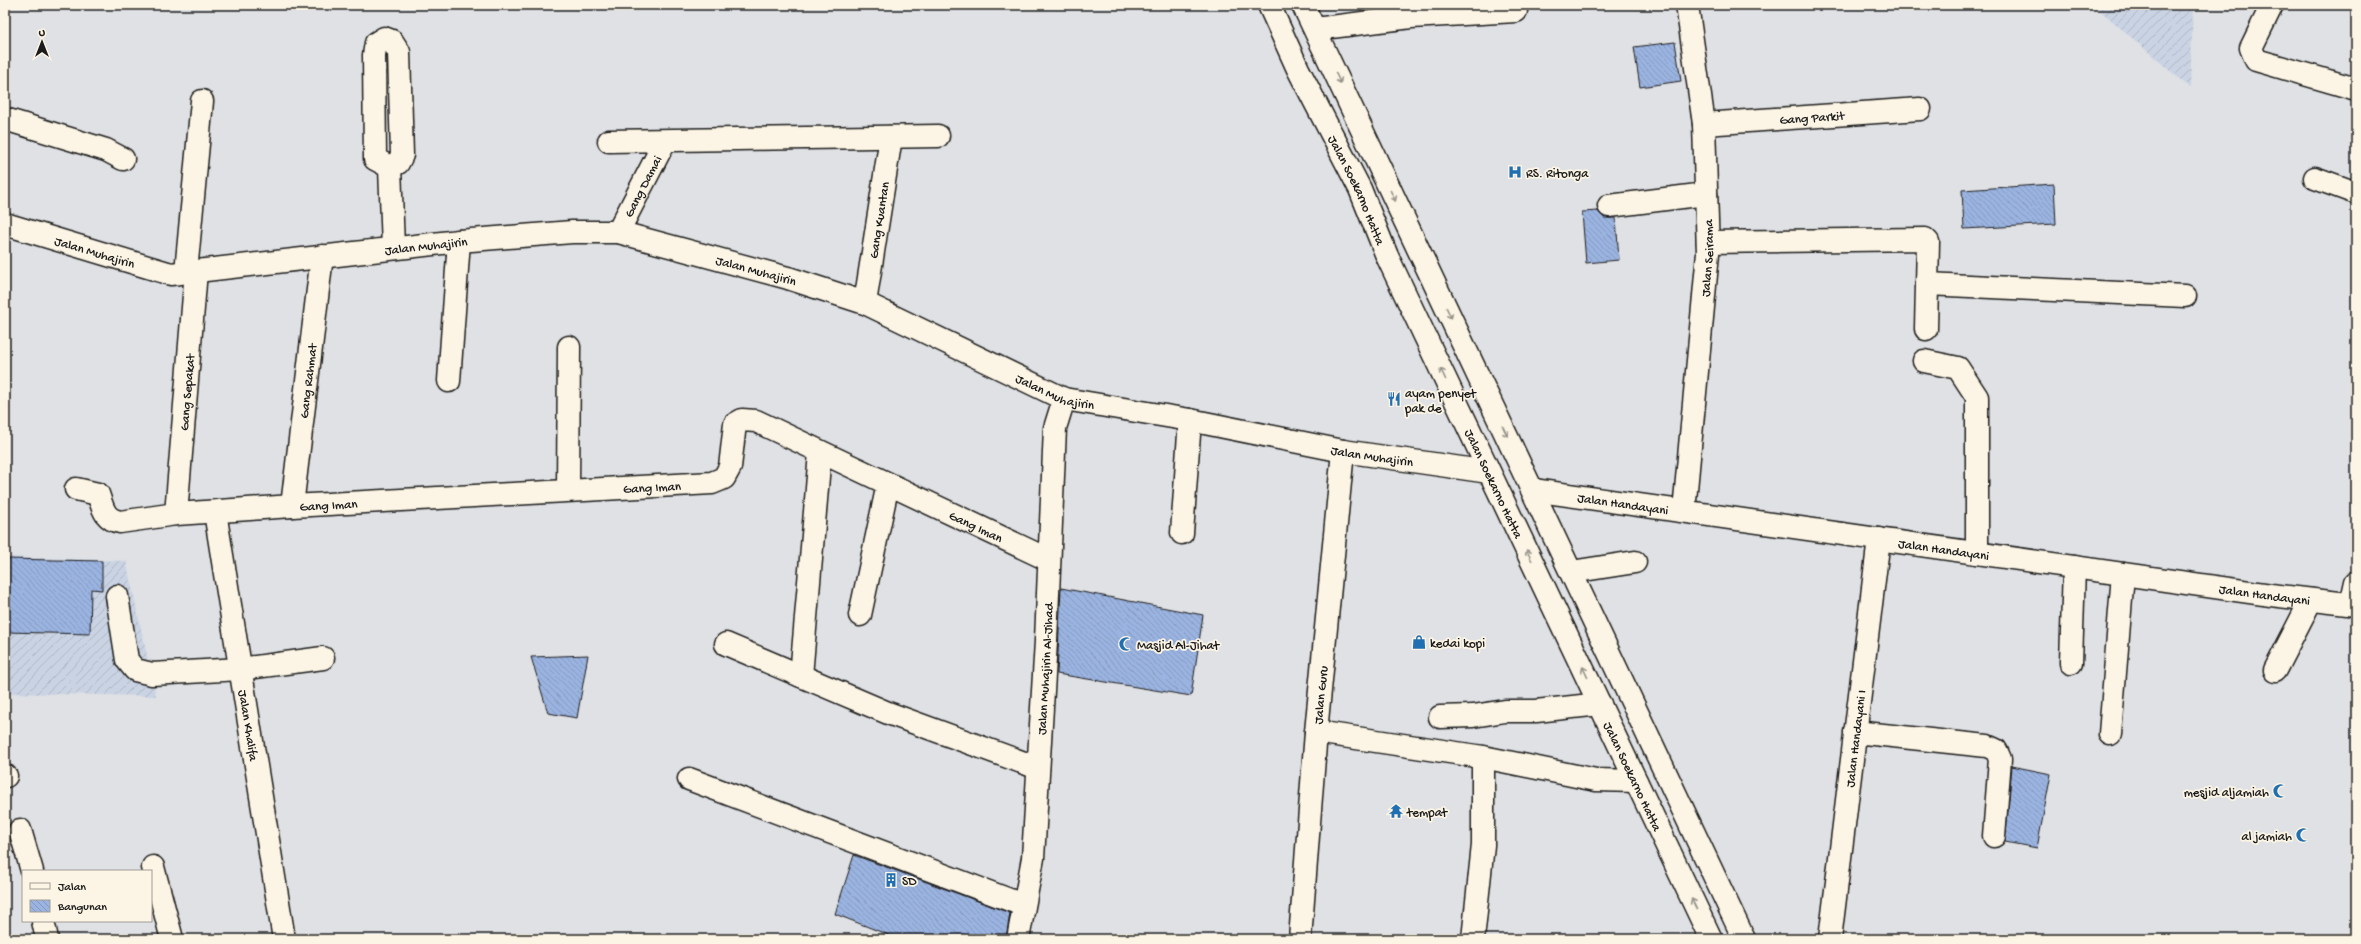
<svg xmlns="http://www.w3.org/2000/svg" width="2361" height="944" font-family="'Gochi Hand',sans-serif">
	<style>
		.industrial { fill: url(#industrial-furrows) }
		.building { fill: url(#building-back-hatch); stroke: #1c1c1c }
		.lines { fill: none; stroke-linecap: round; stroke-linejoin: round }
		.minor-casing { stroke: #1c1c1c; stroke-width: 25 }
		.major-casing { stroke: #1c1c1c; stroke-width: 25 }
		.minor { stroke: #fcf5e5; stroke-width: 22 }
		.major { stroke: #fcf5e5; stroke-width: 22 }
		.oneway { stroke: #97938b }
		.labels { text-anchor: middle; stroke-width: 3.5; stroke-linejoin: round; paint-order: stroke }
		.street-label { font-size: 13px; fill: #1c1c1c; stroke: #fcf5e5 }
		.poi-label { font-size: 13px; fill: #1c1c1c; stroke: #fcf5e5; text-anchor: start }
	</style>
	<defs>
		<pattern id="industrial-furrows" width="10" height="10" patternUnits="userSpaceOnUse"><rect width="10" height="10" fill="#cad3e3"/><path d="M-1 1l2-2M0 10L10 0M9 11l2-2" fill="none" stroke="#adb5c2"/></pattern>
		<pattern id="building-back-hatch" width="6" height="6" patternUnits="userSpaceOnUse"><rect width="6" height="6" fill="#9ab3e0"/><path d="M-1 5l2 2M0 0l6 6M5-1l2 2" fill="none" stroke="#8499c0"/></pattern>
	</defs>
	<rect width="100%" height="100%" fill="#dfe1e4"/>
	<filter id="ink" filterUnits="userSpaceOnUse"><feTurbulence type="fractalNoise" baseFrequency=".025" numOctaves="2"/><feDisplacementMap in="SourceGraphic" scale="8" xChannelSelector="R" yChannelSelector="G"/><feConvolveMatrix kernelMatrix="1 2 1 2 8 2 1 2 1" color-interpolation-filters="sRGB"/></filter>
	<g filter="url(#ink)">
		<g class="industrial">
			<polygon points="2094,5 2193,5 2190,88"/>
			<polygon points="5,557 126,561 156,696 5,693"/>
		</g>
		<g class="building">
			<polygon points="1675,42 1681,81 1640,87 1634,47"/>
			<polygon points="2054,184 2056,224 1964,229 1962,190"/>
			<polygon points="1598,211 1604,218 1616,218 1619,260 1586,263 1582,212"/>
			<polygon points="5,559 102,561 102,590 91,589 90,634 5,632"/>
			<polygon points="1061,588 1203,615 1191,696 1057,674"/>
			<polygon points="588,655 577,718 548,713 531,657"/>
			<polygon points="2012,766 2051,774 2037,848 2005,842"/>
			<polygon points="854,855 1010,913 1006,939 899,939 835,914"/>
		</g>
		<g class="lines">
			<defs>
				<g id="minor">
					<polyline points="2272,5 2251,48 2256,60 2356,89"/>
					<polyline points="1315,29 1411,17 1516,11"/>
					<polygon points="384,38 392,41 399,52 402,155 398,163 390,167 375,159 374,55 376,43"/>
					<polyline points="5,119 106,150 123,159"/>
					<path id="s1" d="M1704 124 1920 109"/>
					<polyline points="609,141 938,136"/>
					<polyline points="390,167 393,248"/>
					<polyline points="2315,178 2356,193"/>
					<polyline points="1609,206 1706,194"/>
					<path id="s2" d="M5 224 171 274 459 241 572 232H618L788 278 865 303 1064 399 1190 420 1343 451 1489 472"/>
					<path id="s3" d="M618 232 665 141"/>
					<polyline points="1708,242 1925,239 1928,242 1926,329"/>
					<polyline points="186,272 202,101"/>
					<polyline points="1927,284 2185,296"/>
					<path id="s4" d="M865 303 891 137"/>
					<polyline points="1924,361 1958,368 1977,397 1977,553"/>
					<polyline points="449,381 459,241"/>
					<path id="s5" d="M76 489 98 494C103 508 104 519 120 522L176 514 292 506 712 483 724 478 730 467 735 424 742 420 756 421 1049 560"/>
					<polyline points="568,490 569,347"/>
					<path id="s6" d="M1533 490 2271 595 2356 605"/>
					<path id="s7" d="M292 506 322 256"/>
					<path id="s8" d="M1684 511 1708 253 1704 124 1687 5"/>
					<path id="s9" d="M215 512 284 939"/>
					<path id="s10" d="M176 514 196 271"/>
					<polyline points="1182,533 1190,420"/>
					<polyline points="1571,572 1635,562"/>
					<polyline points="117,596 127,660 135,670 152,674 240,669 323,658"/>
					<polyline points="2351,604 2356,582"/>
					<polyline points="860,615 888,484"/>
					<polyline points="726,644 888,713 1038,768"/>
					<polyline points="2071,663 2074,567"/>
					<polyline points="2275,670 2311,600"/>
					<polyline points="801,676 820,453"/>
					<polyline points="1440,717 1473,716 1505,711 1536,711 1600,704"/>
					<polyline points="1316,732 1483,757 1596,780 1636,781"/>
					<polyline points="1855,732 1987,746 1996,750 2000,759 1994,836"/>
					<polyline points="2110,734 2123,574"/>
					<polyline points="5,776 6,776"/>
					<polyline points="689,779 1023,905"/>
					<polyline points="20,830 32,871"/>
					<polyline points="153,867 172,939"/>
					<polyline points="43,921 47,939"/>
					<path id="s11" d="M1018 939 1033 858 1046 641 1055 428 1064 399"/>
					<path id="s12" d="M1300 939 1316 732 1343 451"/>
					<polyline points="1473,939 1483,845 1483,757"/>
					<path id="s13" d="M1830 939 1879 539"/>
				</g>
				<g id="major">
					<path id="s14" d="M1269 5 1298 69 1360 189 1387 256 1711 939"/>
					<polyline points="1303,5 1744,939"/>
				</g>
			</defs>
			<use href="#minor" class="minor-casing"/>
			<use href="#major" class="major-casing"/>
			<use href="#minor" class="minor"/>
			<use href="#major" class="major"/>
		</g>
		<defs><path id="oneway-shaft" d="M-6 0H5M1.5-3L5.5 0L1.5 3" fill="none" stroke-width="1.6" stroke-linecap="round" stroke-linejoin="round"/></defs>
		<g class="oneway">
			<use href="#oneway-shaft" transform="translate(1338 78) rotate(65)"/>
			<use href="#oneway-shaft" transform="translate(1393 196) rotate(65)"/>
			<use href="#oneway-shaft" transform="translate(1449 313) rotate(64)"/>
			<use href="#oneway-shaft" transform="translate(1443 374) rotate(-115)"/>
			<use href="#oneway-shaft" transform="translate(1505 431) rotate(64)"/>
			<use href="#oneway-shaft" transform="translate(1529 555) rotate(-116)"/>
			<use href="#oneway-shaft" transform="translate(1585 672) rotate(-115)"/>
			<use href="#oneway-shaft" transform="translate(1694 904) rotate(-116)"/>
		</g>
	</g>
	<defs>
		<symbol id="hospital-bare" viewBox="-9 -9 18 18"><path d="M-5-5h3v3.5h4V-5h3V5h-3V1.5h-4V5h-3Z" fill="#1f6fb2" stroke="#fcf5e5" stroke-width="2.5" paint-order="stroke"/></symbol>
		<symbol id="restaurant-bare" viewBox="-9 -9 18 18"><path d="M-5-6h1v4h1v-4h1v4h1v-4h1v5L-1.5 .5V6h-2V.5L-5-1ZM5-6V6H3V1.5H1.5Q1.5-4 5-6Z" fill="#1f6fb2" stroke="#fcf5e5" stroke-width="2.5" paint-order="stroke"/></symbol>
		<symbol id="shop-bare" viewBox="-9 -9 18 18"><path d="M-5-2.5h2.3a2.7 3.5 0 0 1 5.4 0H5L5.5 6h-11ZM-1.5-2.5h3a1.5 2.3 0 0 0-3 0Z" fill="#1f6fb2" stroke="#fcf5e5" stroke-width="2.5" paint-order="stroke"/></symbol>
		<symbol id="mosque-bare" viewBox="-9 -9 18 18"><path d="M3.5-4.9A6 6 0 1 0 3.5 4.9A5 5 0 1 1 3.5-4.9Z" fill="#1f6fb2" stroke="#fcf5e5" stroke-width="2.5" paint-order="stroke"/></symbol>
		<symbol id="temple-bare" viewBox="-9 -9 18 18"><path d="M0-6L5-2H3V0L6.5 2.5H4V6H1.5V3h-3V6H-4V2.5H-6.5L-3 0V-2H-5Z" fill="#1f6fb2" stroke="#fcf5e5" stroke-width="2.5" paint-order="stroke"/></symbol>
		<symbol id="building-bare" viewBox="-9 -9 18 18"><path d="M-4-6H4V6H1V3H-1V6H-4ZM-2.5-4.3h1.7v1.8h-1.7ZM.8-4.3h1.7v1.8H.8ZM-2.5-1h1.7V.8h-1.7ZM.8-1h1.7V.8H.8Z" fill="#1f6fb2" stroke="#fcf5e5" stroke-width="2.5" paint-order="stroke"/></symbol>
	</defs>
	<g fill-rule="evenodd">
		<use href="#hospital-bare" x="1505" y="162" width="20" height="20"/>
		<use href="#restaurant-bare" x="1384" y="389" width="20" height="20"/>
		<use href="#shop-bare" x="1409" y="632" width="20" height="20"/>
		<use href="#mosque-bare" x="1116" y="634" width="20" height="20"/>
		<use href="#mosque-bare" x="2270" y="781" width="20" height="20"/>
		<use href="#temple-bare" x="1386" y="801" width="20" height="20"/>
		<use href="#mosque-bare" x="2293" y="825" width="20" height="20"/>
		<use href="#building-bare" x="881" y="870" width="20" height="20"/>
	</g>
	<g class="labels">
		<g class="street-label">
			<text dy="5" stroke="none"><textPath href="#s1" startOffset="108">Gang Parkit</textPath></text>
			<text dy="5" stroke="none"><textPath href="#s3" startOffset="52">Gang Damai</textPath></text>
			<text dy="5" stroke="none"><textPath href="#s14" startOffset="205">Jalan Soekarno Hatta</textPath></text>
			<text dy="5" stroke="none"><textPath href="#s4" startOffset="84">Gang Kuantan</textPath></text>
			<text dy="5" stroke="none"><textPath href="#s2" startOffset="430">Jalan Muhajirin</textPath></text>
			<text dy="5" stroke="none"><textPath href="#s2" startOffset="94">Jalan Muhajirin</textPath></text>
			<text dy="5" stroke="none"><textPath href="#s8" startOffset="254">Jalan Seirama</textPath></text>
			<text dy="5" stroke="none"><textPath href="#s2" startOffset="766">Jalan Muhajirin</textPath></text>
			<text dy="5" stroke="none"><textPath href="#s7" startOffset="126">Gang Rahmat</textPath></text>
			<text dy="5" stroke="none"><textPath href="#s2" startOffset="1090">Jalan Muhajirin</textPath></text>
			<text dy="5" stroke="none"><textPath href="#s10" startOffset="122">Gang Sepakat</textPath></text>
			<text dy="5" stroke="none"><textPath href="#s2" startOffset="1414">Jalan Muhajirin</textPath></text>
			<text dy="5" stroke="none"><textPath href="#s14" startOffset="529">Jalan Soekarno Hatta</textPath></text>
			<text dy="5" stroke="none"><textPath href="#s5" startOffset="594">Gang Iman</textPath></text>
			<text dy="5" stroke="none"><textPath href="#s6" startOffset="91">Jalan Handayani</textPath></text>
			<text dy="5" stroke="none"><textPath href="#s5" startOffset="270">Gang Iman</textPath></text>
			<text dy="5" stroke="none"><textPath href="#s5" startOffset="989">Gang Iman</textPath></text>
			<text dy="5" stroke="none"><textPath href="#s6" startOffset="415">Jalan Handayani</textPath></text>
			<text dy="5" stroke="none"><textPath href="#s6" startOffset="739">Jalan Handayani</textPath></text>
			<text dy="5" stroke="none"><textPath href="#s11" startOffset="272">Jalan Muhajirin Al-Jihad</textPath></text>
			<text dy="5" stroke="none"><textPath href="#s12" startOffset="245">Jalan Guru</textPath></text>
			<text dy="5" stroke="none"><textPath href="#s9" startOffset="216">Jalan Khalifa</textPath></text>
			<text dy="5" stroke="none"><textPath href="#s13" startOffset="202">Jalan Handayani I</textPath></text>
			<text dy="5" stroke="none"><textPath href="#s14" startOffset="853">Jalan Soekarno Hatta</textPath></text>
		</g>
		<g class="poi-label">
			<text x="1526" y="177">RS. Ritonga</text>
			<text x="1405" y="397">ayam penyet<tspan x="1405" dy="15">pak de</tspan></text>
			<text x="1430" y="647">kedai kopi</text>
			<text x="1137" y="649">Masjid Al-Jihat</text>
			<text x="2269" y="796" text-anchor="end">mesjid aljamiah</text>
			<text x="1407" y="816">tempat</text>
			<text x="2292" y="840" text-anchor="end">al jamiah</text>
			<text x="902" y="885">SD</text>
		</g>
	</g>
	<rect width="2361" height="944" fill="none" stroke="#fcf5e5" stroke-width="20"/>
	<rect x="10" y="10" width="2341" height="924" fill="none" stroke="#1c1c1c" stroke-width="1.5" filter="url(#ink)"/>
	<rect x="22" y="870" width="130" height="52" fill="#fcf5e5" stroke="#a29e95"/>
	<rect x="30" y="883" width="20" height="6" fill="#fcf5e5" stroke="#a29e95"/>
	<text x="58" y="890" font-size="12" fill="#1c1c1c">Jalan</text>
	<rect x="30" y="900" width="20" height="12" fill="url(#building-back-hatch)" stroke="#a29e95"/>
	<text x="58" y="910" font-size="12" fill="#1c1c1c">Bangunan</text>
	<g transform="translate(42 42)" stroke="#fcf5e5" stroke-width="3" paint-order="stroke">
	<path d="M0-3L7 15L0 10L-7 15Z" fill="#1c1c1c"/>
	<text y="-6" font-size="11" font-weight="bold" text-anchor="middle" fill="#1c1c1c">U</text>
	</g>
</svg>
